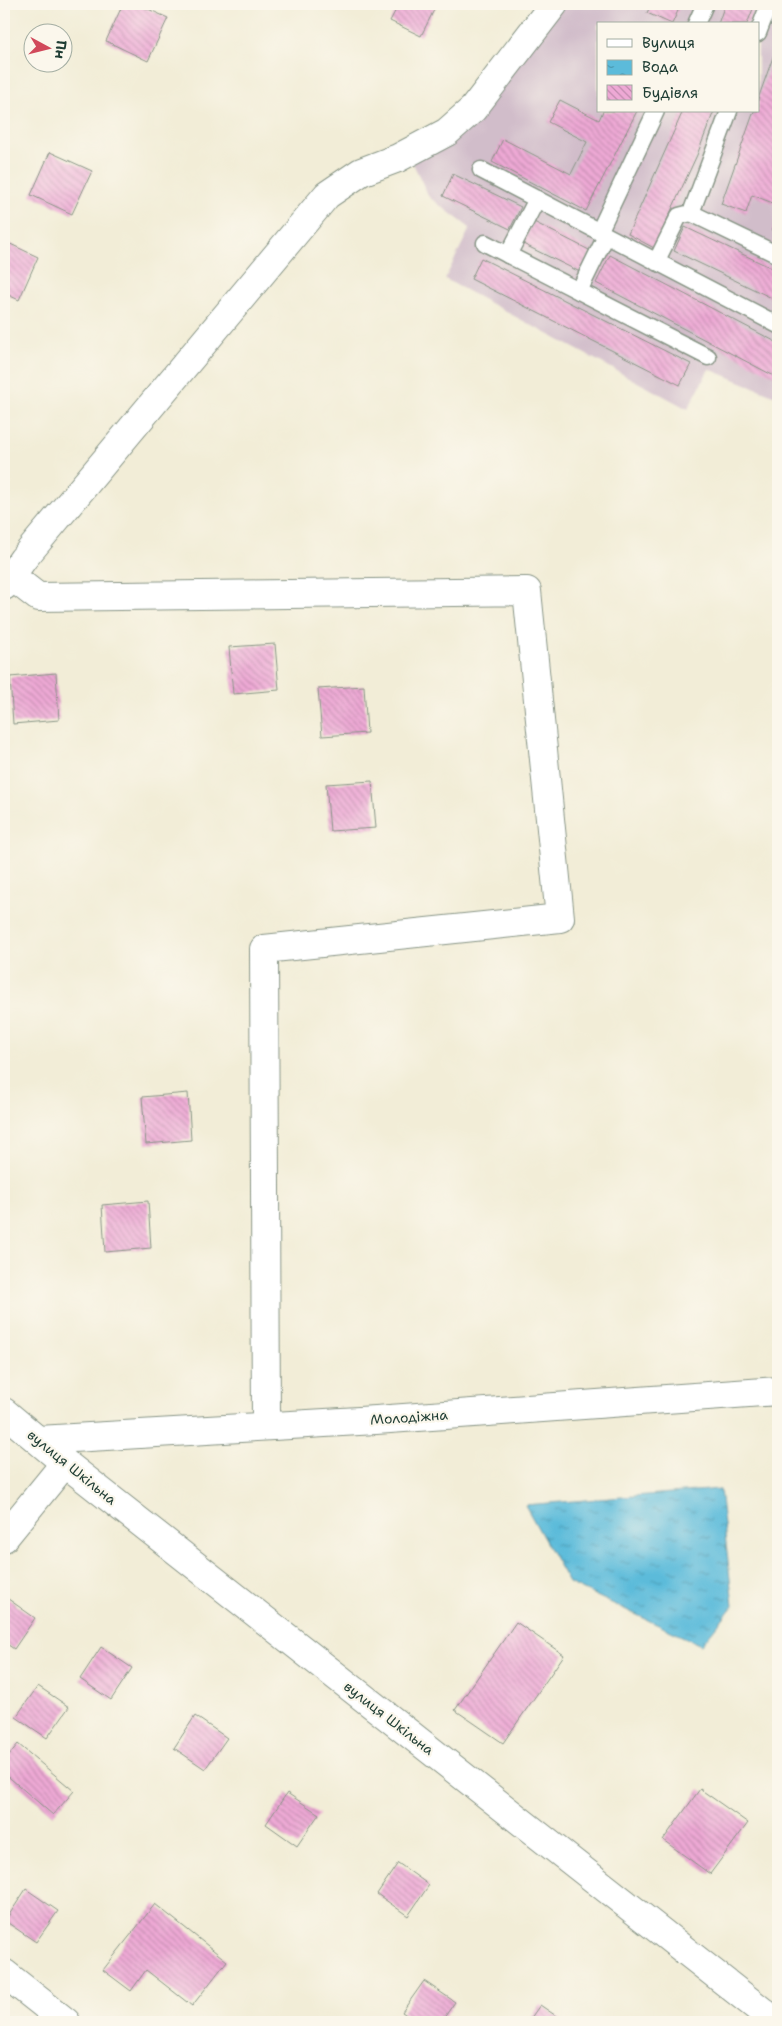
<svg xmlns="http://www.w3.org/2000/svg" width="782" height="2026" font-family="'Shantell Sans',sans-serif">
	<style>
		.industrial { fill: #d1bdca; fill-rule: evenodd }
		.water { fill: url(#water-ripples); stroke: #3e7c87 }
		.building { fill: url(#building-back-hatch) }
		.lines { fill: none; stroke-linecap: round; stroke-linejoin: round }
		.lane-casing { stroke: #889586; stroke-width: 19 }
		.street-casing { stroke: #889586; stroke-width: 30 }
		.lane { stroke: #fff; stroke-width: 16 }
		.street { stroke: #fff; stroke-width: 28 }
		.labels { text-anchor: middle; stroke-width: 4.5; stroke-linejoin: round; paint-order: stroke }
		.street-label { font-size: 14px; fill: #1f3d34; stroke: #fbf7ec }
	</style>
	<defs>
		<pattern id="water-ripples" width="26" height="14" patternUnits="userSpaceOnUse" patternTransform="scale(1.25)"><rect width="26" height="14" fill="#5cbbda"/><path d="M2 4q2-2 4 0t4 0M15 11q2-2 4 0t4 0" fill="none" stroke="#4b99b2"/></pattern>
		<pattern id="building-back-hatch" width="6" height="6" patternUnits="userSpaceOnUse" patternTransform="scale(1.25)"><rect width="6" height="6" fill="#eea9d5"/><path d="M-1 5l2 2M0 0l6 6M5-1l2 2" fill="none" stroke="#c08bae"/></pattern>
	</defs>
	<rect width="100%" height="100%" fill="#fbf7ec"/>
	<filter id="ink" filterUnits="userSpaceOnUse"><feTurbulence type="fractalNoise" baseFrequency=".02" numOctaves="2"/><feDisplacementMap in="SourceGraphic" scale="10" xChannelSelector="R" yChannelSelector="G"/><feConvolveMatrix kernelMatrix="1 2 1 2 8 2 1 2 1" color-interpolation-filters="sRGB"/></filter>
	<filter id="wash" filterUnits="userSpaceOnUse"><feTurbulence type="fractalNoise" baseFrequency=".0096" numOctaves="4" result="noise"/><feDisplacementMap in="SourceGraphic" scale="20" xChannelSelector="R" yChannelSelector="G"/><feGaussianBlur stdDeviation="1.12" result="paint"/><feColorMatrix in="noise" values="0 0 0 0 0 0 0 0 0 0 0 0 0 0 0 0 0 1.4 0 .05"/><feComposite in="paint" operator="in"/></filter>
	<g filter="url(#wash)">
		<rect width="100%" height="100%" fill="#f2edd7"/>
		<path class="industrial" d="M554 4H778V397L709 369 688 409 445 279 470 228 429 197 408 153 422 146ZM598 24H758V111H598Z"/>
		<polygon class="water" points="720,1489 733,1606 701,1645 569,1583 525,1505"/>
		<g id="blocks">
			<g class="building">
				<polygon points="123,4 137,4 168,18 148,61 106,41"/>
				<polygon points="399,4 426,4 435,8 421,36 390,21"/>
				<polygon points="651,4 681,4 672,24 647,13"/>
				<polygon points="725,4 755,4 747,24 718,24"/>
				<polygon points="778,43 778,205 752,195 746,213 721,204 754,111 758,111 758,99"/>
				<polygon points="560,100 599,120 603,111 637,111 586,211 492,162 503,139 571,174 587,142 548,122"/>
				<polygon points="683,111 714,111 697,155 654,248 628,234"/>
				<polygon points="50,152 92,171 72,214 31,195"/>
				<polygon points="453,174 521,207 510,229 443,196"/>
				<polygon points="778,212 778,233 772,231"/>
				<polygon points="534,222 591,251 580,272 523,244"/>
				<polygon points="685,227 778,271 778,301 674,251"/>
				<polygon points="4,241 38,257 19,300 4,293"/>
				<polygon points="610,255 778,343 778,378 596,283"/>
				<polygon points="481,258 691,364 680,385 471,279"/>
				<polygon points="275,644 279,690 233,694 229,647"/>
				<polygon points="56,673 59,720 13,724 10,677"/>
				<polygon points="364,686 367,733 322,736 318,689"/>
				<polygon points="372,781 376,828 330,831 326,784"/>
				<polygon points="188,1093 191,1140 146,1144 142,1097"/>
				<polygon points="148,1201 151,1248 105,1252 102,1205"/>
				<polygon points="4,1596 35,1618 14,1649 4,1642"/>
				<polygon points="516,1622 564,1655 503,1743 455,1710"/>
				<polygon points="101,1647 132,1668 111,1700 80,1679"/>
				<polygon points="38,1686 69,1707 47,1738 16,1717"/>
				<polygon points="195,1716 227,1738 205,1769 174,1748"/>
				<polygon points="18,1744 74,1791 53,1815 4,1773 4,1761"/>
				<polygon points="700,1789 748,1823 710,1874 663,1840"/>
				<polygon points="287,1793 319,1814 297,1846 266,1824"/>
				<polygon points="398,1863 429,1885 408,1916 377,1894"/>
				<polygon points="26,1889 58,1911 36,1942 5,1921"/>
				<polygon points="155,1904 227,1961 192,2006 146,1970 131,1991 103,1970"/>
				<polygon points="424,1981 455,2002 441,2022 417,2022 402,2012"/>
				<polygon points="540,2005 565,2022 528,2022"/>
			</g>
		</g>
	</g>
	<g filter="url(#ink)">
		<use href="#blocks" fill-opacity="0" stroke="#889586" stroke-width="1"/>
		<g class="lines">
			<defs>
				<g id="lane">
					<polyline points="696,24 705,4"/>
					<polyline points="758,33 769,4"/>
					<polyline points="729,111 691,213 778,255"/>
					<polyline points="481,170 778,325"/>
					<polyline points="599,232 656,111"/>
					<polyline points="485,243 708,357"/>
					<polyline points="508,255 537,199"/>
					<polyline points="656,262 679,216 691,213"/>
					<polyline points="579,291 606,236"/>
				</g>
				<g id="street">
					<polyline points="11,576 38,597 527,591 560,918 264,949 266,1426"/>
					<polyline points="4,586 23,559 327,195 361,172 398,158 447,132 473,109 554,4"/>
					<polyline points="4,1412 65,1463 776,2022"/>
					<polyline points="39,1440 376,1420 778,1391"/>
					<polyline points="4,1538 65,1463"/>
					<polyline points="4,1973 66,2022"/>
				</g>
			</defs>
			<use href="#lane" class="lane-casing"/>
			<use href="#street" class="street-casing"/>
			<use href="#lane" class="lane"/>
			<use href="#street" class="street"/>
		</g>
	</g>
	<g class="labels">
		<g class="street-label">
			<text transform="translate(409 1417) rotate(-4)" y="5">Молодіжна</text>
			<text transform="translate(72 1467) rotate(39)" y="5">вулиця Шкільна</text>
			<text transform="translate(389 1718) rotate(38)" y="5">вулиця Шкільна</text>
		</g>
	</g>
	<rect width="782" height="2026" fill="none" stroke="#fbf7ec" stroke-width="20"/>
	<rect x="597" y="22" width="162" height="90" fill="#fbf7ec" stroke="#a3ada2"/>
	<rect x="607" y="39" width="25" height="8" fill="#ffffff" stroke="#a3ada2"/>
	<text x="642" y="48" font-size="15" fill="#1f3d34">Вулиця</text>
	<rect x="607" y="60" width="25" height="15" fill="url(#water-ripples)" stroke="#a3ada2"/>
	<text x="642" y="72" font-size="15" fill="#1f3d34">Вода</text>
	<rect x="607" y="85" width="25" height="15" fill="url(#building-back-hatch)" stroke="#a3ada2"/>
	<text x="642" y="98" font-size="15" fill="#1f3d34">Будівля</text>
	<g transform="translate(48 48) rotate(97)"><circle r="24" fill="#fbf7ec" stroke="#a3ada2"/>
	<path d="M0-4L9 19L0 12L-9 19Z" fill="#d1495b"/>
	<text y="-8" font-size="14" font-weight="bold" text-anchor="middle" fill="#1f3d34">Пн</text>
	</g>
</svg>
